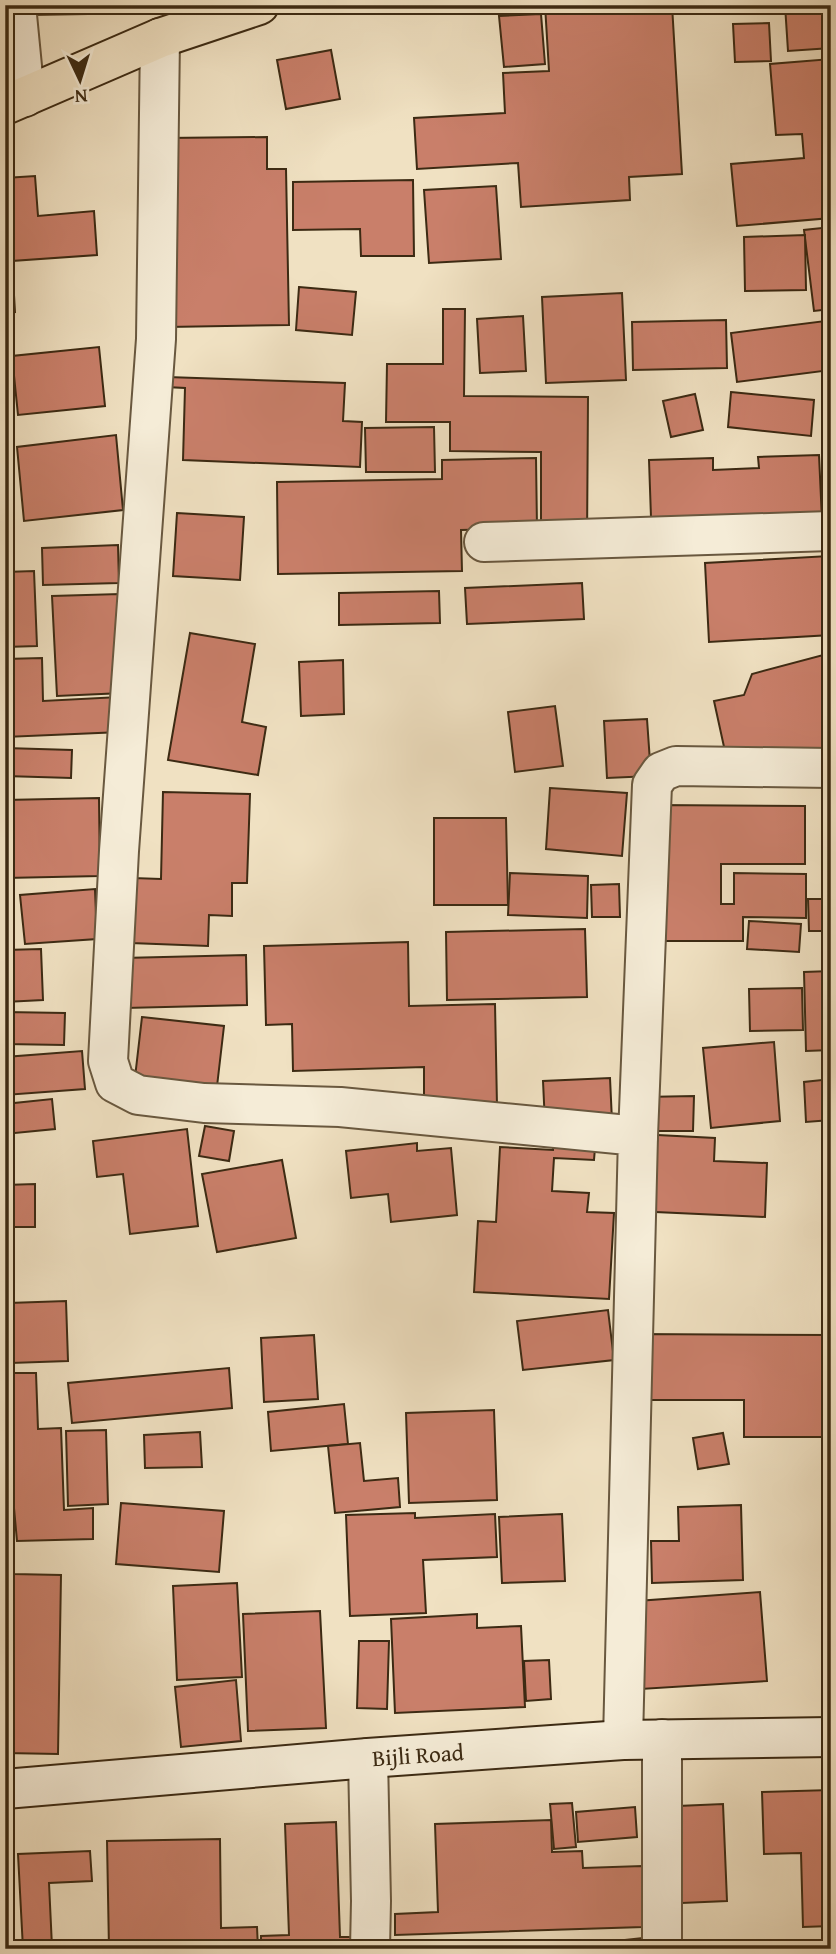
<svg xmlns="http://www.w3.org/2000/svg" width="836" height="1954" font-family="'Gentium Book Plus',serif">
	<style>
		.building { fill: #c97f6a; stroke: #3c2a13; stroke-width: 2 }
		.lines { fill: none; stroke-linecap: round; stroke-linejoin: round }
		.street-casing { stroke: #69583f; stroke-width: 42 }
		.secondary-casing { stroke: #3c2a13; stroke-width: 42 }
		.primary-casing { stroke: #3c2a13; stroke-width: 42 }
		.street { stroke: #f5ecd7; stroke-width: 38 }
		.secondary { stroke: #f5ecd7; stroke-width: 38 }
		.primary { stroke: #f0e1c2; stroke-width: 38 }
		.labels { text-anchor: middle; stroke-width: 6; stroke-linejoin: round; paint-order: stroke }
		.street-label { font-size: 23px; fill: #3c2a13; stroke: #f5ecd7 }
	</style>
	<rect width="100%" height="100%" fill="#f0e1c2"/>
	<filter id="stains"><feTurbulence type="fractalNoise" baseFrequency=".00286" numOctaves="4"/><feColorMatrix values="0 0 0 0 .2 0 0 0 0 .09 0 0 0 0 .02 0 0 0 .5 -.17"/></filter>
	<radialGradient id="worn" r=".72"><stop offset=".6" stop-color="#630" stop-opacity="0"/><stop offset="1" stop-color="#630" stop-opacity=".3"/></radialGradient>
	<g class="building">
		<polygon points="28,5 87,5 87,14 29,15"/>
		<polygon points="545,5 672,5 682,174 629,177 630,200 521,207 518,163 417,169 414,118 505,113 503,73 549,71"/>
		<polygon points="785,5 831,5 831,48 788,51"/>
		<polygon points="541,14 545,64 504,67 499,16"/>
		<polygon points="769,23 771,61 735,62 733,24"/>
		<polygon points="331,50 340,99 286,109 277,60"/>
		<polygon points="831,59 831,218 737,226 731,164 804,158 802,134 776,135 770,64"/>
		<polygon points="267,137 267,169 286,169 289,325 167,327 165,138"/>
		<polygon points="35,176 38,216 94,211 97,255 12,261 15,312 5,313 5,178"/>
		<polygon points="413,180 414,256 361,256 360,229 293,230 293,182"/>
		<polygon points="496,186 501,259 429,263 424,190"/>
		<polygon points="831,227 831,309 814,311 804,230"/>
		<polygon points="805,235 806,290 745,291 744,237"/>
		<polygon points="299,287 356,292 352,335 296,330"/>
		<polygon points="622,293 626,380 546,383 542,297"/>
		<polygon points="443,309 465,309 464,396 588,397 587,543 541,543 541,452 450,451 450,422 386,422 387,364 443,364"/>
		<polygon points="523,316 526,371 480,373 477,319"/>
		<polygon points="726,320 727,368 633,370 632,322"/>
		<polygon points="825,321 831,370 737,382 731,333"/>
		<polygon points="99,347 105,406 18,415 12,356"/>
		<polygon points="167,377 345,383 343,421 362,422 360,467 183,460 185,388 166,387"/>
		<polygon points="731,392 814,400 811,436 728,427"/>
		<polygon points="695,394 703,430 671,437 663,401"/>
		<polygon points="434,427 435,472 366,472 365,428"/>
		<polygon points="116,435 123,510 24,521 17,447"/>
		<polygon points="819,455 823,541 652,546 649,460 713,458 713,470 759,468 758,457"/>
		<polygon points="536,458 537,528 461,530 462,571 278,574 277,482 442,479 442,460"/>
		<polygon points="177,513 244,517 240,580 173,576"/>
		<polygon points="118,545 119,583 43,585 42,548"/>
		<polygon points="829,556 831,635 709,642 705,563"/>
		<polygon points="34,571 37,646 5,647 5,572"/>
		<polygon points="582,583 584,619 467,624 465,588"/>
		<polygon points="439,591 440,623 339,625 339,593"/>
		<polygon points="120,594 123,693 57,696 52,596"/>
		<polygon points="190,633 255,644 242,722 266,727 258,775 168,760"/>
		<polygon points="827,654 831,703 831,755 726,756 714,701 744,695 752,674"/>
		<polygon points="42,658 43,701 119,697 121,732 5,737 5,659"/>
		<polygon points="343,660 344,714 301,716 299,662"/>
		<polygon points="555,706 563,766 515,772 508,712"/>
		<polygon points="647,719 651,776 607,778 604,721"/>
		<polygon points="5,748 72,750 71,778 5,776"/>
		<polygon points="550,788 627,793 622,856 546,849"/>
		<polygon points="163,792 250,794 247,883 232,883 232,916 209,915 208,946 131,943 133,878 161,879"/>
		<polygon points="99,798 100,876 5,878 5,800"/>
		<polygon points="653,805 805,806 805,864 721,864 721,904 734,904 734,873 806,874 806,918 743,917 743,941 652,941"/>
		<polygon points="434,818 506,818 508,905 434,905"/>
		<polygon points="510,873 588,876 587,918 508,915"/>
		<polygon points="619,884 620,917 592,917 591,885"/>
		<polygon points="95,889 97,939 25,944 20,895"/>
		<polygon points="808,899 831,899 831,931 809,931"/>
		<polygon points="749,921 801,924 799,952 747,949"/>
		<polygon points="585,929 587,997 447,1000 446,932"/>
		<polygon points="408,942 409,1006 495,1004 497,1106 424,1108 424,1067 293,1071 292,1024 266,1025 264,946"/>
		<polygon points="41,949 43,1000 5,1002 5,950"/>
		<polygon points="246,955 247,1005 125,1008 123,958"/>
		<polygon points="831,971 831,1050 806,1051 804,972"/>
		<polygon points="802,988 803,1030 750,1031 749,989"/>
		<polygon points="5,1012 65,1013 64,1045 5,1044"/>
		<polygon points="142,1017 224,1026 216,1095 134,1086"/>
		<polygon points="774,1042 780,1121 711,1128 703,1048"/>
		<polygon points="82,1051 85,1089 5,1095 5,1057"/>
		<polygon points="610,1078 612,1121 545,1124 543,1081"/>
		<polygon points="831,1079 831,1120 806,1122 804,1082"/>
		<polygon points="694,1096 693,1131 642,1131 643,1097"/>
		<polygon points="52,1099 55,1129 5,1134 5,1104"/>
		<polygon points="205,1126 234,1131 229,1161 199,1156"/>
		<polygon points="187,1129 198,1226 130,1234 123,1174 97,1177 93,1141"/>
		<polygon points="554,1133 596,1136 594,1160 554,1158 552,1191 589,1193 587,1212 614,1213 609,1299 474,1292 478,1221 496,1222 500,1147 553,1150"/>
		<polygon points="638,1134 715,1138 714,1161 767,1163 765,1217 634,1211"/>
		<polygon points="417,1143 417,1151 451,1148 457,1215 391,1222 388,1194 351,1198 346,1151"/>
		<polygon points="282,1160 296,1238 217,1252 202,1174"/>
		<polygon points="35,1184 35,1227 5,1227 5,1185"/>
		<polygon points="66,1301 68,1361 11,1363 9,1303"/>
		<polygon points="608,1310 614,1360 523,1370 517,1321"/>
		<polygon points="634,1334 831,1335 831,1437 744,1437 744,1400 633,1400"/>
		<polygon points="314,1335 318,1399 264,1402 261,1338"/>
		<polygon points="229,1368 232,1408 72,1423 68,1383"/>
		<polygon points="5,1373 36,1373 38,1429 61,1428 64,1510 93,1508 93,1539 17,1541 12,1486 5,1486"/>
		<polygon points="344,1404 348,1444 271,1451 268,1412"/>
		<polygon points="494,1410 497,1500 409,1503 406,1413"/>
		<polygon points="106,1430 108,1504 68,1506 66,1431"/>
		<polygon points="200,1432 202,1467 145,1468 144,1435"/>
		<polygon points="723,1433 729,1464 698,1469 693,1438"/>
		<polygon points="360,1443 364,1481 398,1478 400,1507 335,1513 328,1446"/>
		<polygon points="5,1496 9,1496 13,1574 61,1575 58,1754 5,1753"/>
		<polygon points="121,1503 224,1511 219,1572 116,1564"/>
		<polygon points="741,1505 743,1580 652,1583 651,1541 679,1541 678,1507"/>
		<polygon points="415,1513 415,1518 495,1514 497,1557 423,1560 426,1613 350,1616 346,1515"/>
		<polygon points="562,1514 565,1581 502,1583 499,1517"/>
		<polygon points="237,1583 242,1677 177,1680 173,1586"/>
		<polygon points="760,1592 767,1681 641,1689 637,1601"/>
		<polygon points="320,1611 326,1728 248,1731 243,1614"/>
		<polygon points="477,1614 477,1628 521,1626 525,1707 395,1713 391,1619"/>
		<polygon points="359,1641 389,1641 387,1709 357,1708"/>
		<polygon points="549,1660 551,1699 526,1701 524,1661"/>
		<polygon points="236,1680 241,1741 181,1747 175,1687"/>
		<polygon points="831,1790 831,1926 803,1927 801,1853 764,1854 762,1792"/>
		<polygon points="572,1803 576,1847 554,1849 550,1804"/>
		<polygon points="723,1804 727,1901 682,1903 678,1806"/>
		<polygon points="635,1807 637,1837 578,1842 576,1812"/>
		<polygon points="551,1820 552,1852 582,1851 583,1868 642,1866 643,1927 395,1935 395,1914 438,1912 435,1824"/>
		<polygon points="336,1822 340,1937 354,1937 354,1949 261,1949 261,1936 289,1935 285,1824"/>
		<polygon points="220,1839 221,1928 257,1927 258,1949 109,1949 107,1841"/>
		<polygon points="90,1851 92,1881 49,1883 52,1947 23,1949 18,1854"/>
		<polygon points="642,1938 642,1949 552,1949 552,1948"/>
	</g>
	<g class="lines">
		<defs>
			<g id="street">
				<polyline points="16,5 25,97"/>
				<polyline points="160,38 156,339 119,851 108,1061 115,1083 138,1095 204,1103 340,1107 638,1136 623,1740"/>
				<polyline points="484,542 831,531"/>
				<polyline points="638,1136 652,785 661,772 676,766 831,768"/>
				<polyline points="368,1758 371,1901 370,1949"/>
				<polyline points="662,1949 662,1739"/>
			</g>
			<polyline id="secondary" points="5,1789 368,1758 623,1740 831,1737"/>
			<polyline id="primary" points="5,105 160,38 259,5"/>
		</defs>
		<use href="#street" class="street-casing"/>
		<use href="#secondary" class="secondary-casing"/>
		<use href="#primary" class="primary-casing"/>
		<use href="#street" class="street"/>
		<use href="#secondary" class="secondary"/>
		<use href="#primary" class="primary"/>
	</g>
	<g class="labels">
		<g class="street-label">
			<text transform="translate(418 1755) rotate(-4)" y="8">Bijli Road</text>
		</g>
	</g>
	<rect width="836" height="1954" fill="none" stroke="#f0e1c2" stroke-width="28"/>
	<rect x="7" y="7" width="822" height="1940" fill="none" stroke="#3c2a13" stroke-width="3.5"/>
	<rect x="14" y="14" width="808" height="1926" fill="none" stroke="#3c2a13" stroke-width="2"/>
	<g transform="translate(80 80) rotate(176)" stroke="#f5ecd7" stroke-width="5" paint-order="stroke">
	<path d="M0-5L12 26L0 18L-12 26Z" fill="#3c2a13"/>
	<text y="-10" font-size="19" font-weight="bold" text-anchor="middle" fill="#3c2a13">N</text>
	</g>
	<rect width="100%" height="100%" filter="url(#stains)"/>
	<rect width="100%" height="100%" fill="url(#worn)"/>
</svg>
